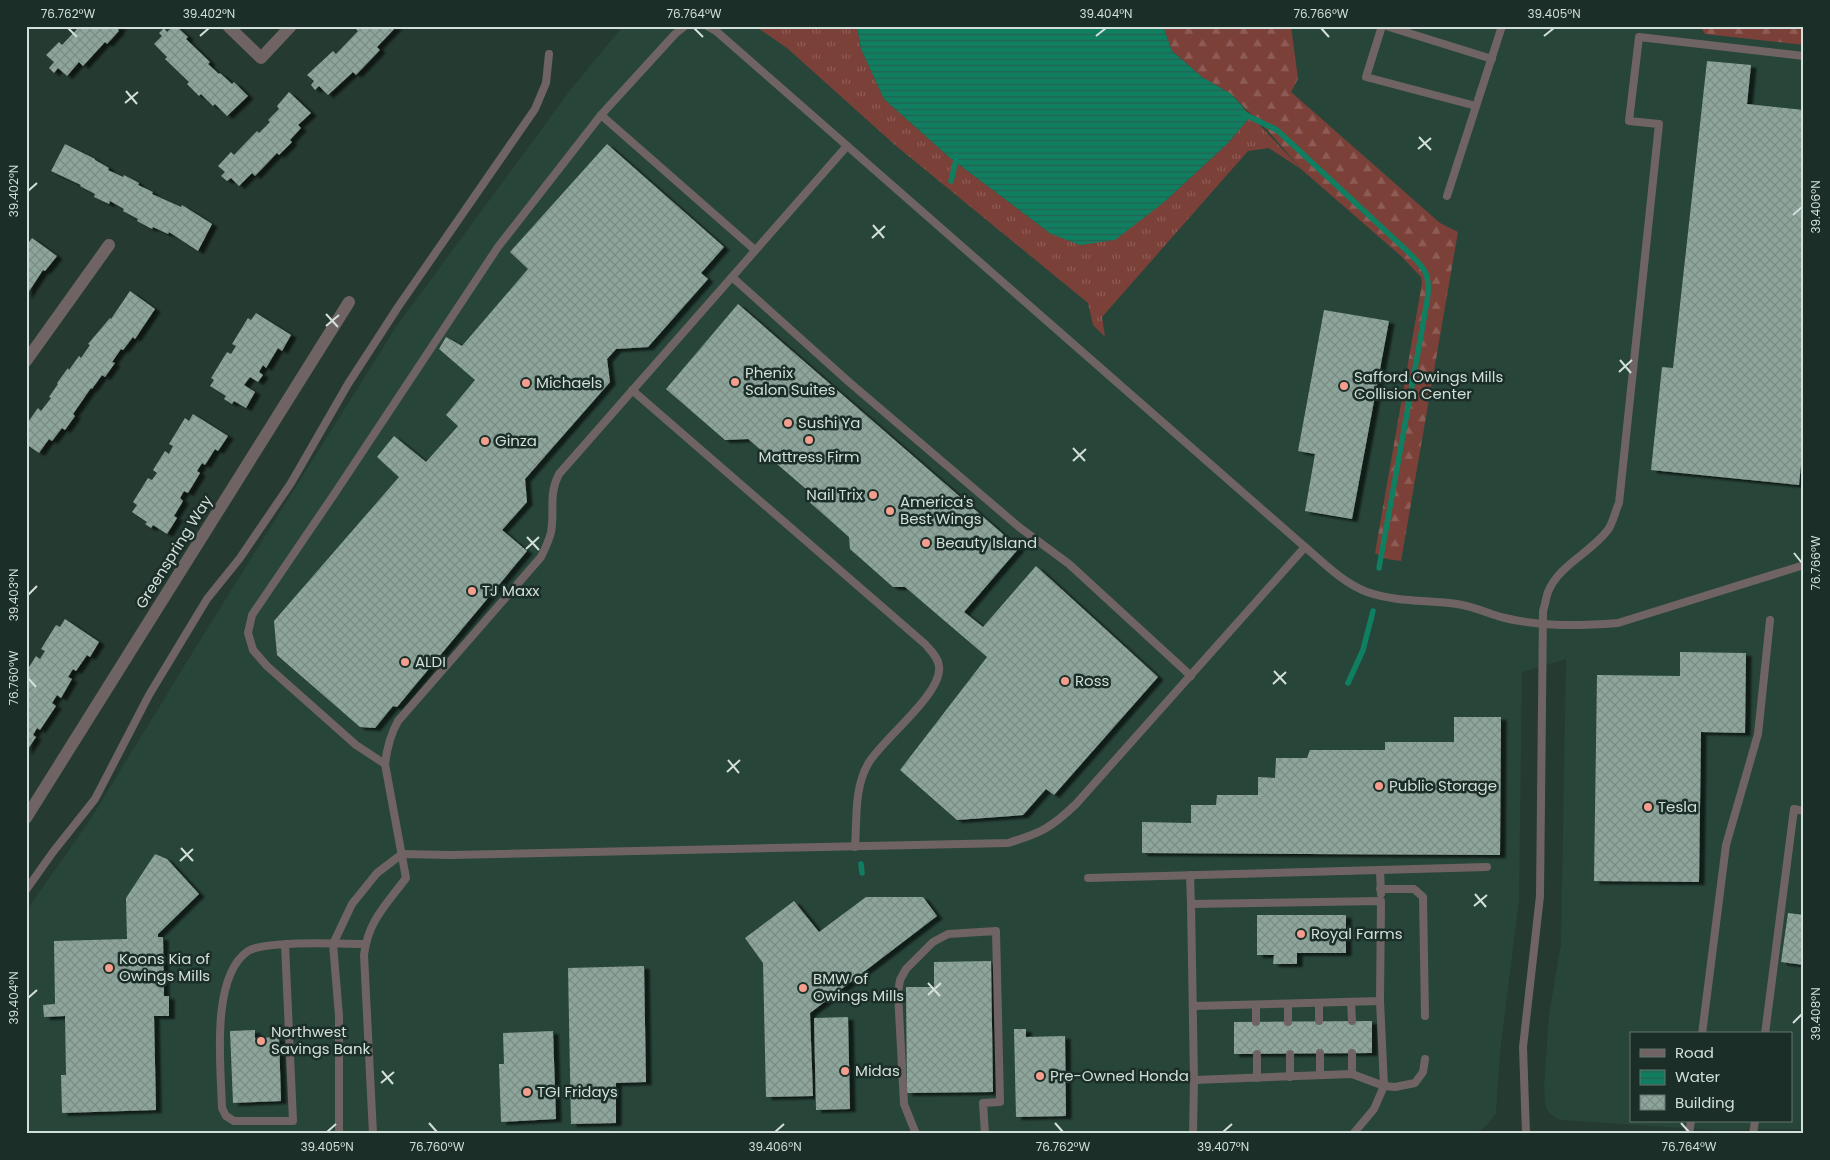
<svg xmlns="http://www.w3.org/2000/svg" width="1830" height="1160" font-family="Poppins,sans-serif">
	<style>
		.built { fill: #28453a; fill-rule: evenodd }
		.grass { fill: url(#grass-tufts) }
		.forest { fill: url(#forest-firs) }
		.water { fill: url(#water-rules) }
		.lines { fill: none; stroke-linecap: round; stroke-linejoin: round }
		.stream { stroke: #107e60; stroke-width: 5.5 }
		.building { fill: url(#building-cross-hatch); filter: url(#shadow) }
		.lane { stroke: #6f6463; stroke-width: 8 }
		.street { stroke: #6f6463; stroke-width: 12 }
		.ticks { fill: none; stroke: #d3dfda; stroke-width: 2 }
		.poi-dot { fill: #f59d8f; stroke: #1b2f28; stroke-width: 2 }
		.labels { text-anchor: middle; stroke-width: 5; stroke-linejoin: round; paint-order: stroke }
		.poi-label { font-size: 15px; fill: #d3dfda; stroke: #1b2f28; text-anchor: start }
		.street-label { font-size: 15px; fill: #d3dfda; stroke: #1b2f28 }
		.neatline { fill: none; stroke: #d3dfda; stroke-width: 2 }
		.ticks-label { font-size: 12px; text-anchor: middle; fill: #d3dfda }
	</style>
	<defs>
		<pattern id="grass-tufts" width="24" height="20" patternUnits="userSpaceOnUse" patternTransform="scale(1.25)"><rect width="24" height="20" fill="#7b4139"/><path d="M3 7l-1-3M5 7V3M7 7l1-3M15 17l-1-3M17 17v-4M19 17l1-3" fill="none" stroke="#8d5c55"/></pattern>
		<pattern id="forest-firs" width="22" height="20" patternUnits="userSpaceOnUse" patternTransform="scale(1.25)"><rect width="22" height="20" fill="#7b4139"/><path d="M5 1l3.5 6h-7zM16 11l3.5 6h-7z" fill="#8d5c55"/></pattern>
		<pattern id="water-rules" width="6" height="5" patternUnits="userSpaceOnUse" patternTransform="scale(1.25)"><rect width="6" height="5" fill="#107e60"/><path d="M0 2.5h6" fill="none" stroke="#256352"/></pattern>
		<pattern id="building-cross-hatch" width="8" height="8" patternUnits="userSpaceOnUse" patternTransform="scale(1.25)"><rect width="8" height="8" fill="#8ea59b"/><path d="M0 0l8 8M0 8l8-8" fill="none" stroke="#7a8c84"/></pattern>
		<filter id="shadow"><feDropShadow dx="5.5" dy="3" stdDeviation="1" flood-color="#0009"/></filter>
	</defs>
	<rect width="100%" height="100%" fill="#253a31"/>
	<path class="built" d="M623 26H1804V1129L1715 1130 1561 1120 1554 1117 1546 1109 1544 1087 1549 1015 1561 944 1566 659 1522 672 1519 899 1500 1052 1496 1113 1488 1124 1481 1130 1470 1133 26 1134V911L90 820 213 619 396 327 571 89ZM1631 1034H1791V1121H1631Z"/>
	<polygon class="grass" points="755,26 857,26 861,49 884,99 949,157 1051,234 1163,203 1228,143 1250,117 1242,106 1301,169 1269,148 1248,151 1102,317 1105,337 1093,325 1088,303 895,145 787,48"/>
	<g class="forest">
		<polygon points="1163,26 1291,26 1298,79 1291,92 1440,223 1458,232 1401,561 1387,559 1375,553 1422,283 1421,277 1401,256 1301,169 1270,133 1231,94 1202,77 1172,51"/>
		<polygon points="1700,26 1804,26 1804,45 1705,34"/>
	</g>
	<polygon class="water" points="857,26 1163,26 1172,51 1202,77 1231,94 1242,106 1250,117 1228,143 1163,203 1115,240 1080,245 1051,234 949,157 884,99 861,49"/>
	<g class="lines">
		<g class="stream">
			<path d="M1244 114 1277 130 1405 249C1411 255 1419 262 1424 270 1433 285 1425 308 1423 324L1379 568"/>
			<polyline points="951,181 957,156"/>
			<polyline points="1348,683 1363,650 1373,611"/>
			<polyline points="861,864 862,873"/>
		</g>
	</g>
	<g class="building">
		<polygon points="80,26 121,26 118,30 119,31 107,44 105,42 83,66 79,62 67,76 58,68 54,73 49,68 54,62 46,55 59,42 62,45"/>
		<polygon points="173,26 176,26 188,37 186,39 210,62 208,64 219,74 220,73 232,84 234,82 248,96 227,116 215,104 213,106 201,94 199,96 187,84 189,82 165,59 167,57 154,44 162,36 159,33 164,28 167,32"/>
		<polygon points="357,26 397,26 377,47 380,50 356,75 353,72 328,95 319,86 315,90 311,85 314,81 307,75 333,51 336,54 358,31 355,28"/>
		<polygon points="1707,61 1751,65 1747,104 1804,110 1804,454 1802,453 1799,485 1651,470 1662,367 1673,368"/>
		<polygon points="289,92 311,113 298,125 301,128 290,140 292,142 279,155 277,153 255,176 252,173 239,186 231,178 227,181 221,176 225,172 218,166 231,152 234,155 257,131 259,133 270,122 268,120 279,109 277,106"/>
		<polygon points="65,144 95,159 95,160 109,168 108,170 123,177 124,175 139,183 138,185 153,192 152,194 181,207 182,205 212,224 198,251 169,232 168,234 153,227 152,229 137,221 138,219 123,211 124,209 110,201 109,204 94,197 95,194 80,186 81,185 51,171"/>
		<polygon points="607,144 724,247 701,273 708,279 648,347 616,349 607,359 610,382 525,479 527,502 502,530 527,551 397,707 393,706 375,728 360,727 277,655 274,621 399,477 377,457 394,436 426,462 458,426 446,415 475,380 439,349 446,337 462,346 528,269 510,252"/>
		<polygon points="32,238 57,256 45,271 43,270 26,296 26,246"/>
		<polygon points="130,291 155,309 135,339 133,337 123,350 121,349 112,362 115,363 105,377 102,375 92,389 91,388 73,414 75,416 65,430 62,428 52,441 49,439 39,453 26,444 26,420 28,422 38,408 41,411 51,398 49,397 58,384 57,383 68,368 69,370 79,356 81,358 90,345 88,344 110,318 111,319"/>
		<polygon points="738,304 1019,548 964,612 983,627 1036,566 1158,677 1054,795 1046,789 1023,815 957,820 900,770 987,657 905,587 893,587 850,549 849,537 806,499 806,489 748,439 725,440 666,389"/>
		<polygon points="1324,310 1389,321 1352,519 1305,511 1315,454 1298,451"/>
		<polygon points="256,313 291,335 282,351 278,348 266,368 263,365 259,372 263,375 258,382 250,377 244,385 255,392 246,408 234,401 232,404 224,399 226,396 210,386 214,380 211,378 227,352 231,354 236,346 232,344 248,318 251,320"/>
		<polygon points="193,414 228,436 218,451 215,449 205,465 202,463 197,471 200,473 188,493 184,491 180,498 183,501 174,516 177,518 167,534 153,525 151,528 145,524 147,522 132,512 137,505 133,502 148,478 152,480 157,473 153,470 165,451 169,454 173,446 169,444 185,418 189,421"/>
		<polygon points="65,619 99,642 90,657 87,655 76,671 73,669 68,677 72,679 61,698 57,695 52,703 56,706 40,730 37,728 33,735 36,737 26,752 26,681 29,678 26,676 26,672 36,656 40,659 45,651 41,649 56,625 60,627"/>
		<polygon points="1680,652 1746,653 1745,733 1701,732 1699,882 1594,881 1597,675 1680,676"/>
		<polygon points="1454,717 1501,717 1500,855 1142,853 1142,822 1191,823 1191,805 1216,805 1217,795 1258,795 1258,777 1275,778 1276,758 1307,758 1310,750 1385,750 1385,742 1454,742"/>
		<polygon points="155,854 167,859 199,894 158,934 158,937 163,937 164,996 169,996 169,1016 154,1016 156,1110 62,1113 61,1075 66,1075 65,1016 44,1017 43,1005 55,1004 54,941 127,939 126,898"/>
		<polygon points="866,897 923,897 937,916 810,1013 813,1096 766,1097 763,963 745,938 794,901 819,932"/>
		<polygon points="1788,913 1804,915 1804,965 1781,962"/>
		<polygon points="1257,915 1346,915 1346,953 1297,953 1297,964 1273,964 1274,955 1257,955"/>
		<polygon points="991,961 993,1092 907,1093 906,987 934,987 934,962"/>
		<polygon points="644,966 646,1082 616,1083 616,1123 571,1124 568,968"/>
		<polygon points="848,1017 850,1109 816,1110 814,1018"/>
		<polygon points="1372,1021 1372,1053 1234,1054 1234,1022"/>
		<polygon points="1014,1029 1026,1029 1026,1037 1065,1036 1066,1116 1016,1117"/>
		<polygon points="255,1030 255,1038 279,1037 281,1101 233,1103 230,1031"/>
		<polygon points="553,1031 556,1119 501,1122 499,1064 504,1064 503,1033"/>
	</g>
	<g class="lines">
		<g class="lane">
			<path d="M707 26 716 31 1305 547C1324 563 1343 583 1367 592 1395 602 1427 600 1457 604 1473 606 1489 614 1505 618 1542 627 1580 626 1618 623L1804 565"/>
			<polyline points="1382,26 1366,77 1476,106"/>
			<polyline points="1386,26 1492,59"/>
			<polyline points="601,115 755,250"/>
			<polyline points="1447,196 1502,26"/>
			<polyline points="732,277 849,382 1019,527 1069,564 1191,676"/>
			<path d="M632 390 925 644C931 651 938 657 939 666 943 694 881 740 868 764 854 788 857 820 855 847"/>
			<polyline points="385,764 356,745 267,666 253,650 248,633 252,615 335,493 498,247 601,115 675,34 685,26"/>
			<polyline points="1380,870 1381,894"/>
			<polyline points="1190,875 1191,904"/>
			<polyline points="1088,878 1487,867"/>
			<polyline points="1380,889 1414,889 1423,897 1425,1016"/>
			<polyline points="26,890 53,852 95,799 149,695 207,599 240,558 291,483 348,384 398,307 535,109 546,83 549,54"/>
			<path d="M285 944 293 1121H234L226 1116 222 1108C221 1068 210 977 248 951 265 940 342 944 365 944"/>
			<polyline points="1351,1002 1352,1021"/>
			<polyline points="1319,1003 1319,1021"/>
			<polyline points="1288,1004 1288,1022"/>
			<polyline points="1256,1005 1256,1022"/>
			<polyline points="1193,1006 1380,1001"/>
			<polyline points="1702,1034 1726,845 1758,734 1770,620"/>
			<polyline points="1765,1034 1794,809 1804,811"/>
			<polyline points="1320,1053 1320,1075"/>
			<polyline points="1257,1054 1257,1078"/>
			<polyline points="1290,1054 1290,1077"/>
			<polyline points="1352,1074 1352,1053"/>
			<polyline points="1194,1080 1352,1074 1384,1086 1395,1087 1415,1083 1423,1072 1425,1059"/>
			<path d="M339 1134V1016L333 944 352 904 377 873 402 854 451 855 1008 843C1041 833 1051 828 1076 804L1305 547"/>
			<path d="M373 1134 364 955C368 921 386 905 406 878L385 764C387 748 390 735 398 721L541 557C545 549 549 541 551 532 555 511 548 495 559 474L847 146"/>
			<polyline points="916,1134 904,1104 898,993 900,980 906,969 933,942 948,934 996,931 1000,1102 983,1103 985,1134"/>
			<polyline points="1193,1134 1194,1080 1191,904 1381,901 1380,1001 1384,1086 1374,1109 1353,1134"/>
			<path d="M1526 1134 1523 1047 1540 896 1543 611C1545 605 1546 598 1548 592 1559 565 1590 553 1607 531 1613 524 1615 511 1619 503L1659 124 1629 121 1639 37 1804 56"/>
			<polyline points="1689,1134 1691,1121"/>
			<polyline points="1753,1134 1755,1121"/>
		</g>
		<g class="street">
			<polyline points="228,26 261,58 291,26"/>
			<polyline points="26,361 109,245"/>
			<polyline points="26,818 349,302"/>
		</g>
	</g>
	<path class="ticks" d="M68 28 77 37M694 28 703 37M1321 28 1329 37M200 36 209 28M1096 36 1106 28M1544 36 1554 28M126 91 137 104M125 103 138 92M1419 137 1431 150M1418 149 1431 138M28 191 37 183M1793 215 1802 207M873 225 884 238M872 238 885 226M326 314 338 327M326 326 339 315M1620 360 1631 373M1619 372 1632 360M1073 448 1085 461M1073 461 1086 449M527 537 539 550M526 549 539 537M1794 553 1802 563M28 595 37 586M1274 671 1286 684M28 678 36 687M1273 684 1286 672M728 760 739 773M727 772 740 760M181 848 193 861M180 861 193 849M1475 894 1486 907M1474 906 1487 895M928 983 940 996M928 995 941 983M28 998 37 990M1793 1023 1802 1014M382 1071 393 1084M381 1083 394 1072M429 1123 437 1132M1055 1123 1063 1132M1681 1123 1689 1132M327 1132 336 1124M775 1132 784 1124M1223 1132 1232 1124"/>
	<g class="poi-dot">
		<circle cx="735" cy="382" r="5"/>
		<circle cx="526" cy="383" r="5"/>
		<circle cx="1344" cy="386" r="5"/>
		<circle cx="788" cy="423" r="5"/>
		<circle cx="809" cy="440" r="5"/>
		<circle cx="485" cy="441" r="5"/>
		<circle cx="873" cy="495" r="5"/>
		<circle cx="890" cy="511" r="5"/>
		<circle cx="926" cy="543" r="5"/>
		<circle cx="472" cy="591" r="5"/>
		<circle cx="405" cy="662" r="5"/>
		<circle cx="1065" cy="681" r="5"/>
		<circle cx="1379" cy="786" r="5"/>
		<circle cx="1648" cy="807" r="5"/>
		<circle cx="1301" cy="934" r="5"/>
		<circle cx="109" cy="968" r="5"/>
		<circle cx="803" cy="988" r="5"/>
		<circle cx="261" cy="1041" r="5"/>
		<circle cx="845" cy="1071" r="5"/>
		<circle cx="1040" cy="1076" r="5"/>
		<circle cx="527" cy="1092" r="5"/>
	</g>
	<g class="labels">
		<g class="poi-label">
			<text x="745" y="378">Phenix<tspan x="745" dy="17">Salon Suites</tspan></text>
			<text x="1354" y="382">Safford Owings Mills<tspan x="1354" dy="17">Collision Center</tspan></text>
			<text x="536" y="388">Michaels</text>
			<text x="798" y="428">Sushi Ya</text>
			<text x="495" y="446">Ginza</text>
			<text x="809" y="462" text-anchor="middle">Mattress Firm</text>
			<text x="863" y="500" text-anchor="end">Nail Trix</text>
			<text x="900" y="507">America's<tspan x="900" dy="17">Best Wings</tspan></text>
			<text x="936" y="548">Beauty Island</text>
			<text x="482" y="596">TJ Maxx</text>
			<text x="415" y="667">ALDI</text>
			<text x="1075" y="686">Ross</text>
			<text x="1389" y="791">Public Storage</text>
			<text x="1658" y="812">Tesla</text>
			<text x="1311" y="939">Royal Farms</text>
			<text x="119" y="964">Koons Kia of<tspan x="119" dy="17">Owings Mills</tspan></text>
			<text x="813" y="984">BMW of<tspan x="813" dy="17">Owings Mills</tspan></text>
			<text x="271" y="1037">Northwest<tspan x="271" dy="17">Savings Bank</tspan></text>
			<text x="855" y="1076">Midas</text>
			<text x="1050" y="1081">Pre-Owned Honda</text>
			<text x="537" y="1097">TGI Fridays</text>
		</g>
		<g class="street-label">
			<text transform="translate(174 552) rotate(-58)" y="5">Greenspring Way</text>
		</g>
	</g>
	<rect width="1830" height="1160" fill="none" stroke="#1b2f28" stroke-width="55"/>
	<rect x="1630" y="1032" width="162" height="90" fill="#1b2f28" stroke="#65756f"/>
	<rect x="1640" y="1049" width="25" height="8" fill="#6f6463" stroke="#65756f"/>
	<text x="1675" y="1058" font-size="15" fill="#d3dfda">Road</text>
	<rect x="1640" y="1070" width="25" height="15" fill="url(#water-rules)" stroke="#65756f"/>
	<text x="1675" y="1082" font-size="15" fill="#d3dfda">Water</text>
	<rect x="1640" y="1095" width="25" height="15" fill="url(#building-cross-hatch)" stroke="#65756f"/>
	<text x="1675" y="1108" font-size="15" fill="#d3dfda">Building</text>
	<rect x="28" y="28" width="1774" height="1104" class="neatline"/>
	<g class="ticks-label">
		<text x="68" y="18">76.762°W</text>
		<text x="209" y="18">39.402°N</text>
		<text x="694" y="18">76.764°W</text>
		<text x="1106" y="18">39.404°N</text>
		<text x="1321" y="18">76.766°W</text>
		<text x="1554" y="18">39.405°N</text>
		<text transform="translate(14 191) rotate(-90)" y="4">39.402°N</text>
		<text transform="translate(1816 207) rotate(-90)" y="4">39.406°N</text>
		<text transform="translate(1816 563) rotate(-90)" y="4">76.766°W</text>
		<text transform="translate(14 595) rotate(-90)" y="4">39.403°N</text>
		<text transform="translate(14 678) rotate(-90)" y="4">76.760°W</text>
		<text transform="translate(14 998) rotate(-90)" y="4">39.404°N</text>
		<text transform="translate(1816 1014) rotate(-90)" y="4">39.408°N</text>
		<text x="327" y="1151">39.405°N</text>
		<text x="437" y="1151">76.760°W</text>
		<text x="775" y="1151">39.406°N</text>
		<text x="1063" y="1151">76.762°W</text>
		<text x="1223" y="1151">39.407°N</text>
		<text x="1689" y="1151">76.764°W</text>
	</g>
</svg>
